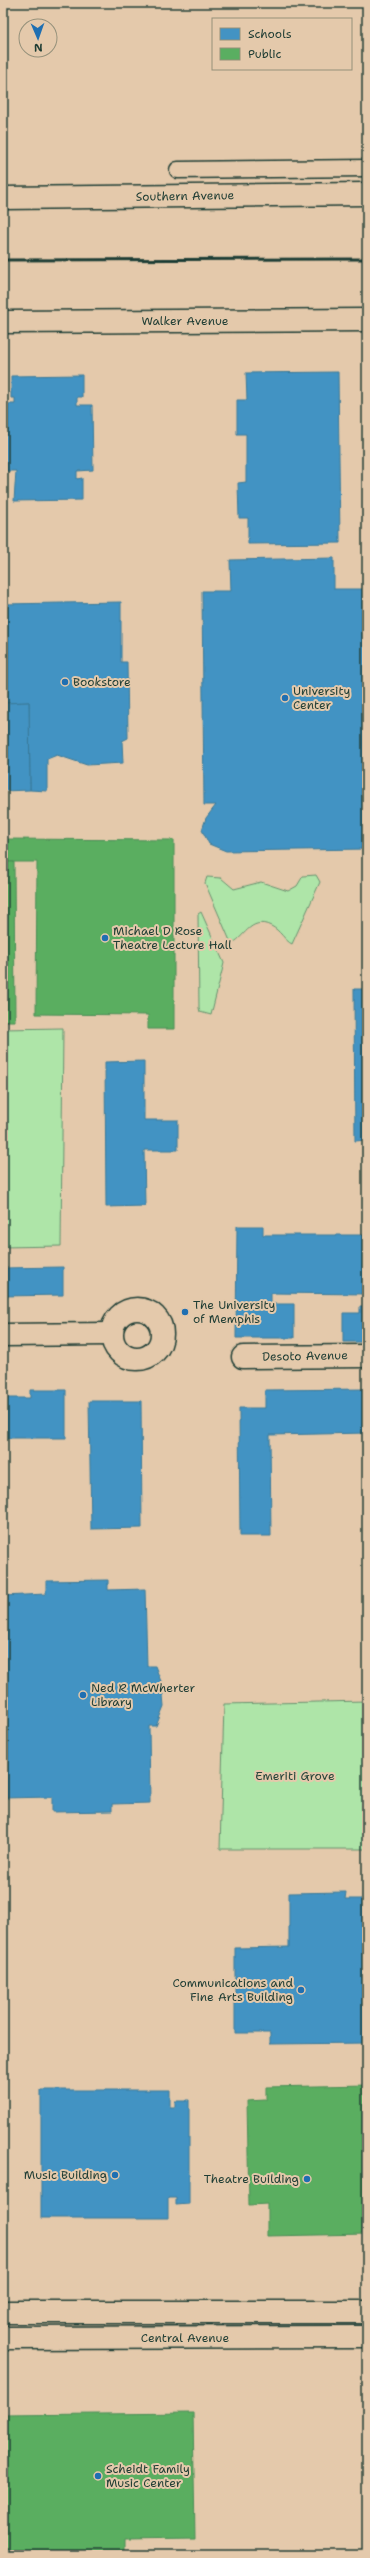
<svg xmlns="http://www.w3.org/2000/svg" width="370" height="2558" font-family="'Shantell Sans',sans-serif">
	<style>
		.green { fill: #aee5a8; stroke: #66916e }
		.schools { fill: #4393c3; stroke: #387998 }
		.public { fill: #5aae61; stroke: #488c54 }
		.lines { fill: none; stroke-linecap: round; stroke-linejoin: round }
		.pedestrian-casing { stroke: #1f3d34; stroke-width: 19 }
		.minor-casing { stroke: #1f3d34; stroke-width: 25 }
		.tertiary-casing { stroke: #1f3d34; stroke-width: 25 }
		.secondary-casing { stroke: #1f3d34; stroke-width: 25 }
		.pedestrian { stroke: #e4c9ab; stroke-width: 16 }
		.minor { stroke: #e4c9ab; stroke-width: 22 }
		.tertiary { stroke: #e4c9ab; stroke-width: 22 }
		.secondary { stroke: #e4c9ab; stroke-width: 22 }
		.rail { stroke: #1f3d34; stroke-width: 3 }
		.poi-dot { fill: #1f6fb2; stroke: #e4c9ab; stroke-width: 1.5 }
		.labels { text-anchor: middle; stroke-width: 4; stroke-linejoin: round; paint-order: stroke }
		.street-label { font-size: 12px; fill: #1f3d34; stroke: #e4c9ab }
		.poi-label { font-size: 12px; fill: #1f3d34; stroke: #e4c9ab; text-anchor: start }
		.park-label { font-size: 12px; fill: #26453a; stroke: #e4c9ab }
	</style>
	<rect width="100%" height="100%" fill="#e4c9ab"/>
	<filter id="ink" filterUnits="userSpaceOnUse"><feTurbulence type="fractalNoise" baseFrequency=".025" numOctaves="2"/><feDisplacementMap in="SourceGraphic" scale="8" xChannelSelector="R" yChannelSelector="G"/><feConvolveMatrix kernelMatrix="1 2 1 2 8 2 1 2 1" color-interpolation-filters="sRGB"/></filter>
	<g filter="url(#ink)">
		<g class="green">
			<path d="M316 875 320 882 292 944C285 941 280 930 271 926 250 915 243 941 231 943L205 883 207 877 221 878 234 889 261 882 288 891 297 886 303 876Z"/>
			<polygon points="201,912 224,963 211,1015 200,1012 199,1008 198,914"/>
			<polygon points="63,1028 61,1246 3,1247 3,1029"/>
			<polygon points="367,1701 367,1849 220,1849 224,1704"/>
		</g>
		<g class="schools">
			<polygon points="338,372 340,543 248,544 248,518 239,518 238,483 246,482 246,434 237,434 237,400 247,400 246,373"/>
			<polygon points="82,375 82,397 77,397 77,405 92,405 93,470 77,471 77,479 82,478 82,500 14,501 16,471 3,471 3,404 15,404 15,398 11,398 11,376"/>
			<polygon points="334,558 334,589 367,589 367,849 226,851 209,844 202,830 206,818 216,805 204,805 202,591 231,591 230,560"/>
			<polygon points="121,602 121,662 127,662 128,738 122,741 123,763 87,765 57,755 47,759 47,791 30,790 29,702 3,703 3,604"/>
			<polygon points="29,702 30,790 3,791 3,703"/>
			<polygon points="354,989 367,989 367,1140 355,1141"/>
			<polygon points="144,1061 144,1120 178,1120 178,1150 144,1150 145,1206 106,1207 105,1062"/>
			<polygon points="237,1226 263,1226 263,1235 367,1235 367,1294 271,1293 271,1304 294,1304 294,1338 236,1338"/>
			<polygon points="63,1267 63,1295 3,1296 3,1268"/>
			<polygon points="360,1306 367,1306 367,1342 343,1342 343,1313 360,1313"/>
			<polygon points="367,1389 367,1433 270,1435 271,1536 240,1536 239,1408 265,1408 265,1390"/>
			<polygon points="30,1390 66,1390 66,1438 3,1438 3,1398 30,1398"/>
			<polygon points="89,1401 141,1401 142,1528 91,1529"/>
			<polygon points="108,1580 108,1590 145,1589 147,1666 155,1666 162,1684 164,1706 156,1726 149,1726 150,1803 112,1804 112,1811 52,1812 52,1797 3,1798 3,1596 46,1594 46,1581"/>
			<polygon points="346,1892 345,1899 367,1899 367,2043 270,2044 270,2033 235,2033 235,1948 289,1947 289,1893"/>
			<polygon points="41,2090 170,2090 170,2107 175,2107 175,2101 189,2101 189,2204 176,2205 176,2198 168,2198 168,2218 41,2218"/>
		</g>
		<g class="public">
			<polygon points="3,839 174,840 174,1029 148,1029 148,1015 36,1014 37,862 3,862"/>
			<polygon points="3,862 14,862 15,1021 3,1021"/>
			<polygon points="367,2085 367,2234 267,2236 267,2204 249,2205 247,2101 266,2100 266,2087"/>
			<polygon points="193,2413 195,2537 125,2538 125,2555 3,2555 3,2415"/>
		</g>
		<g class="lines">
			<defs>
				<polyline id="pedestrian" points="178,170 367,168"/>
				<g id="minor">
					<circle cx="137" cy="1334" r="25"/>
					<polyline points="3,1335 111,1334"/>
					<polyline points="243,1357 367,1356"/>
				</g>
				<g id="tertiary">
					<polyline points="3,198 367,194"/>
					<polyline points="3,322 367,320"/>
				</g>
				<g id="secondary">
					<polyline points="3,2312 367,2312"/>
					<polyline points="3,2338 367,2337"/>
				</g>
			</defs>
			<use href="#pedestrian" class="pedestrian-casing"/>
			<use href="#minor" class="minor-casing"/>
			<use href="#tertiary" class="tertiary-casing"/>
			<use href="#secondary" class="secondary-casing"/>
			<use href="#pedestrian" class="pedestrian"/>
			<use href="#minor" class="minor"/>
			<use href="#tertiary" class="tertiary"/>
			<use href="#secondary" class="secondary"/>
			<polyline class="rail" points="3,260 367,259"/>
		</g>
	</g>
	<g class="poi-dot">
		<circle cx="65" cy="682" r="4"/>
		<circle cx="285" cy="698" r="4"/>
		<circle cx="105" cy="938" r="4"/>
		<circle cx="185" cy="1312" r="4"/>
		<circle cx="83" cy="1695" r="4"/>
		<circle cx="301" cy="1990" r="4"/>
		<circle cx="115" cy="2175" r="4"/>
		<circle cx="307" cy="2179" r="4"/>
		<circle cx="98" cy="2476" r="4"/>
	</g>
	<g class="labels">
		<g class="street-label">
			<text transform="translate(185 196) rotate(-1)" y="4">Southern Avenue</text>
			<text x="185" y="325">Walker Avenue</text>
			<text transform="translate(305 1356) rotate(-1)" y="4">Desoto Avenue</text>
			<text x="185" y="2342">Central Avenue</text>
		</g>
		<g class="poi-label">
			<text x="73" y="686">Bookstore</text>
			<text x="293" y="695">University<tspan x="293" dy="14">Center</tspan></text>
			<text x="113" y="935">Michael D Rose<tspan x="113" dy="14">Theatre Lecture Hall</tspan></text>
			<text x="193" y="1309">The University<tspan x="193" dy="14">of Memphis</tspan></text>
			<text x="91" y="1692">Ned R McWherter<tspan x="91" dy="14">Library</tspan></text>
			<text x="293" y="1987" text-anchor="end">Communications and<tspan x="293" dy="14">Fine Arts Building</tspan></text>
			<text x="107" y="2179" text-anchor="end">Music Building</text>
			<text x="299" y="2183" text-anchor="end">Theatre Building</text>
			<text x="106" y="2473">Scheidt Family<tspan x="106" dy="14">Music Center</tspan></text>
		</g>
		<g class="park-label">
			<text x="295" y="1780">Emeriti Grove</text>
		</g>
	</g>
	<rect width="370" height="2558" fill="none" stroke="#e4c9ab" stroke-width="16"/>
	<rect x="8" y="8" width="354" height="2542" fill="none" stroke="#1f3d34" stroke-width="1.5" filter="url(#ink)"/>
	<rect x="212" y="18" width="140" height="52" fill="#e4c9ab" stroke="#95917b"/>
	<rect x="220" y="28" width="20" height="12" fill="#4393c3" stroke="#95917b"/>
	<text x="248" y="38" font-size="12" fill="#1f3d34">Schools</text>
	<rect x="220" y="48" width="20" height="12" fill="#5aae61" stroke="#95917b"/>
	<text x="248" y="58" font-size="12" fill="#1f3d34">Public</text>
	<g transform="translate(38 38) rotate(178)"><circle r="19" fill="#e4c9ab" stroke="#95917b"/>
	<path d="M0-3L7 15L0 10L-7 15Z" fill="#1f6fb2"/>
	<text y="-6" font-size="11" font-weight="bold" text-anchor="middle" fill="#1f3d34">N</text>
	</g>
</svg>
